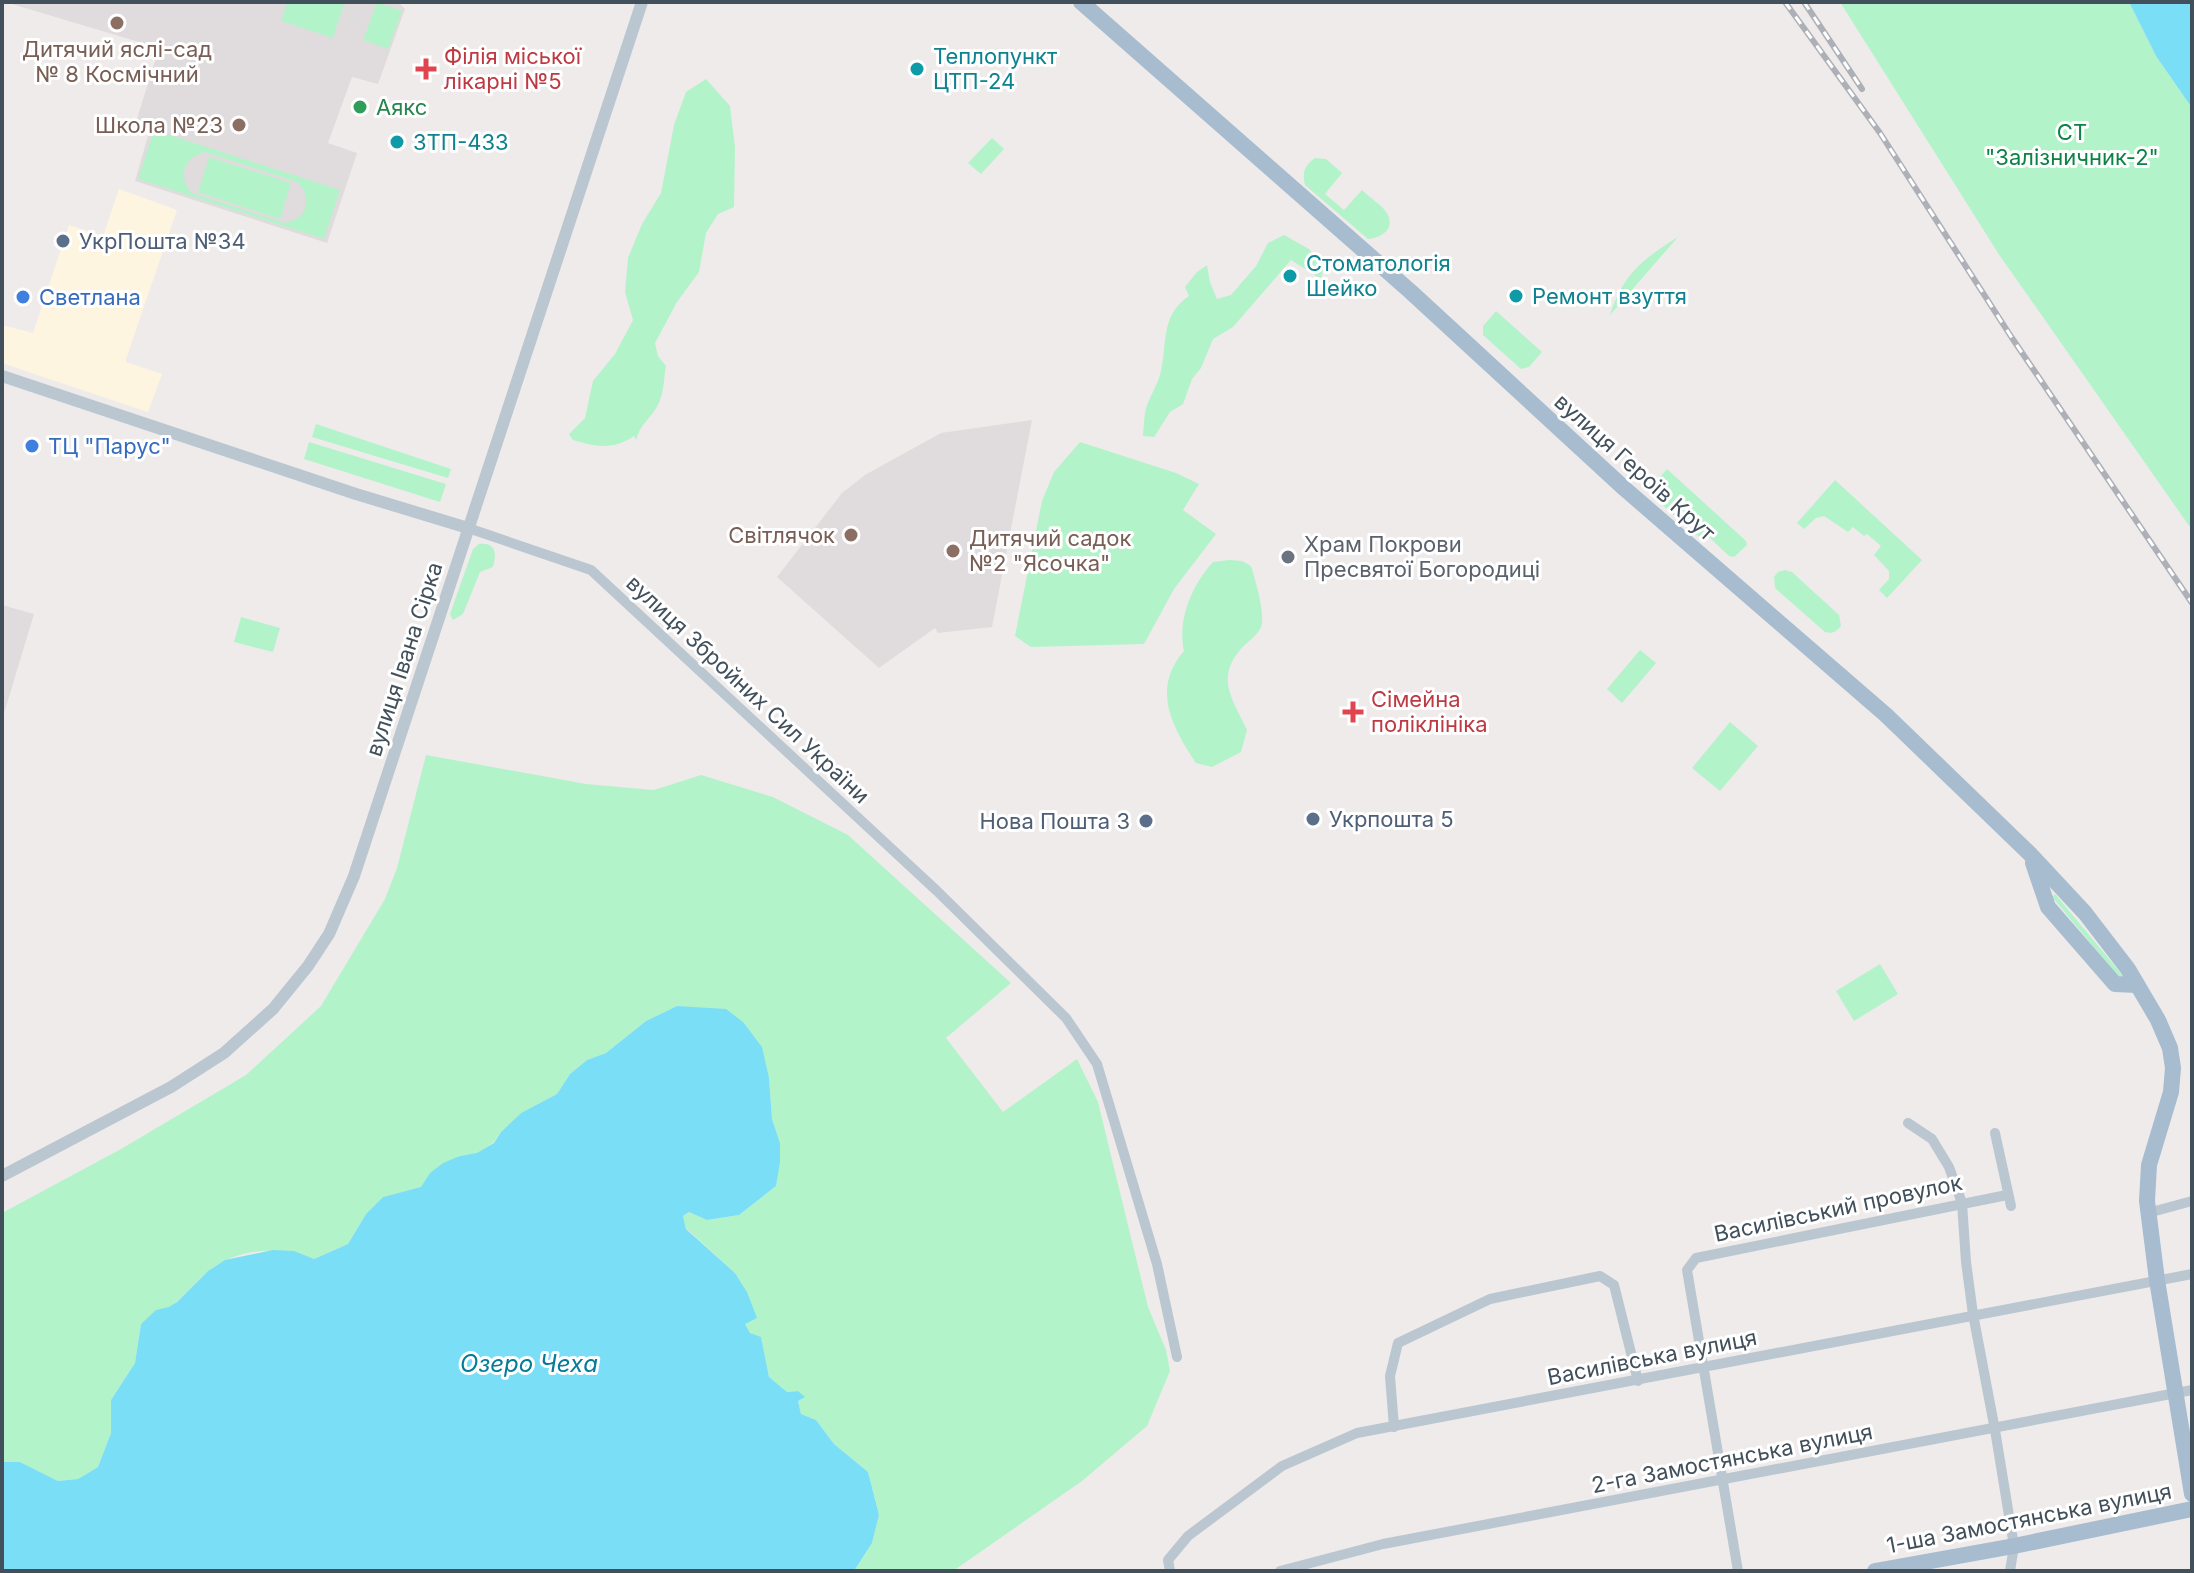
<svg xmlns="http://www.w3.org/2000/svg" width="2194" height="1573" font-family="Inter,sans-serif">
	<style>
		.commercial { fill: #fef5e0 }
		.education { fill: #e0dcdd }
		.green { fill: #b3f3ca; fill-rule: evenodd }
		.water { fill: #7adef6 }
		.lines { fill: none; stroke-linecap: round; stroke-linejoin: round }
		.minor { stroke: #bac7d0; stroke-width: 10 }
		.tertiary { stroke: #bac7d0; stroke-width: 12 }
		.primary { stroke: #a7bccf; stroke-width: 16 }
		.rail-casing { stroke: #adb1b7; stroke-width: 6 }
		.rail { stroke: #fff; stroke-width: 3; stroke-dasharray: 9; stroke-linecap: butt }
		.education-dot { fill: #8d6e63; stroke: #fff; stroke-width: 3 }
		.health-dot { fill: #e0444e; stroke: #fff; stroke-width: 3 }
		.culture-dot { fill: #0f9aa8; stroke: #fff; stroke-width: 3 }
		.leisure-dot { fill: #2e9e5b; stroke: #fff; stroke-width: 3 }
		.service-dot { fill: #5c6f8a; stroke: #fff; stroke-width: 3 }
		.shop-dot { fill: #3f7fe0; stroke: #fff; stroke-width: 3 }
		.worship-dot { fill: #6b7280; stroke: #fff; stroke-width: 3 }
		.labels { text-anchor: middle; stroke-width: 6; stroke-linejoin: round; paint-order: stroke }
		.education-label { font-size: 22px; fill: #785e54; stroke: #fff; text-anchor: end }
		.health-label { font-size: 22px; fill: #be3a42; stroke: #fff; text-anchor: start }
		.culture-label { font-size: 22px; fill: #0d838f; stroke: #fff; text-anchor: start }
		.leisure-label { font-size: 22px; fill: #27864d; stroke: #fff; text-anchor: start }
		.park-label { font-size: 22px; fill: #0c8345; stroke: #fff }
		.service-label { font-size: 22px; fill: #4e5e75; stroke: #fff; text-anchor: start }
		.shop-label { font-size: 22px; fill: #366cbe; stroke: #fff; text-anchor: start }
		.street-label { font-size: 22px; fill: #42505b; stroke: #fff }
		.worship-label { font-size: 22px; fill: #5b616d; stroke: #fff; text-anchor: start }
		.water-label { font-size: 24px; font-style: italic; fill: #037c98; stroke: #fff }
	</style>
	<rect width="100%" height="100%" fill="#efebeb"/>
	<polygon class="commercial" points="119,189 177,210 126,359 126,362 162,374 148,412 2,363 2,325 33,333 69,225 103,236"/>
	<g class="education">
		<polygon points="5,2 398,2 405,9 378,84 352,77 328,143 357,153 327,243 135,181 150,129 136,122 159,48"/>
		<polygon points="1032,420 992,627 938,633 935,628 879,668 777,577 842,493 865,475 941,433"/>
		<polygon points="2,605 34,614 2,720"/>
	</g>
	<g class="green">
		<polygon points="287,2 344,4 333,38 281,21"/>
		<polygon points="377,2 402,11 388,49 363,40"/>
		<polygon points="1840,2 2129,2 2156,56 2192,108 2192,530 1998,253"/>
		<path d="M706 79 730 106 735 147 734 207 718 214 706 233 699 272 677 302 655 343 658 356 666 366C664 377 664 390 660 400 654 417 642 420 636 440L634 436C614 450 596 447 573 440L569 434 585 418 593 381 615 354 633 320 625 292 628 258 642 224 661 193 674 125 686 92Z"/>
		<path d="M154 130 340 190 324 239 138 179ZM205 152 297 182C314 198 307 220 284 223L192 193C177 177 184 157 205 152Z"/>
		<polygon points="992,138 1004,149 981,174 968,163"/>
		<polygon points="209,157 291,183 280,219 198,192"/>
		<path d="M1315 158 1326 159 1342 173 1325 194 1344 210 1362 190C1369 197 1382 205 1387 213 1396 229 1381 238 1368 239L1305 185C1302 172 1304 166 1315 158Z"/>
		<path d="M1284 235 1309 249 1324 266 1321 279 1291 260 1233 327 1213 339 1201 368 1192 379 1183 404 1170 412 1154 437 1143 436C1144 425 1144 414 1147 405 1151 395 1157 385 1160 375 1168 346 1159 316 1189 296L1185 287 1197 272 1207 265 1210 282 1217 299 1231 295 1256 266 1268 243Z"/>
		<path d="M1678 237 1610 315C1622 275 1644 258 1678 237Z"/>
		<polygon points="1496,311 1542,352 1529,367 1521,369 1483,335 1483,326"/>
		<polygon points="316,424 451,469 448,478 312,437"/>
		<polygon points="309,442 446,484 440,502 304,459"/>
		<polygon points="1080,442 1176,473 1199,484 1183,510 1216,534 1174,589 1144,644 1031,647 1015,636 1042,501 1054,472"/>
		<polygon points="1667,469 1746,541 1747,545 1734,557 1729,556 1710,538 1698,536 1650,494 1650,488"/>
		<polygon points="1835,480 1922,560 1887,598 1879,590 1889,579 1889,571 1874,555 1881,546 1867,534 1864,536 1853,527 1848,532 1824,516 1816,518 1804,529 1797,523"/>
		<path d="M479 544C496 542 497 554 493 567L480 572 463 614 453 620 450 614 473 549Z"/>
		<path d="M1229 560 1242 561 1251 566C1255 579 1266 615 1261 627 1258 635 1246 643 1240 650 1215 680 1234 701 1247 730L1241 752 1212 767 1196 763C1172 727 1151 689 1184 651 1177 620 1192 585 1213 562Z"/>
		<path d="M1785 570 1792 572 1839 615 1841 626C1836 632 1833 634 1825 632L1775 588 1774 577 1778 572Z"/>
		<polygon points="241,617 280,628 273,652 234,642"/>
		<polygon points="1640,650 1656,663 1622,703 1607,689"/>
		<polygon points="1730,722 1758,746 1720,791 1692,768"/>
		<path d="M426 755 586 784 654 790 701 775 773 797 848 835 1011 983 946 1038 1003 1112 1077 1059 1098 1102 1148 1307 1166 1350 1170 1371 1147 1426 1082 1481 953 1571H854L872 1543 879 1515 868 1472 834 1444 816 1420 801 1414 798 1401 804 1397 798 1391 787 1392 769 1377 761 1338 750 1333 745 1324 747 1292 735 1273 686 1228 683 1216 689 1212 707 1220 739 1215 776 1186 780 1143 772 1119 769 1078 700 1009 677 1006 646 1021 606 1053 587 1060 570 1074 557 1094 521 1113 501 1132 494 1142 477 1154 460 1156 430 1173 422 1187 383 1197 366 1214 348 1244 314 1259C278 1245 236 1248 206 1273 195 1283 185 1295 174 1304 164 1312 152 1318 141 1324L135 1363 111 1400V1433L98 1467 78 1479 58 1481 20 1462H2V1213L121 1149 246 1075 321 1006 385 899 397 868Z"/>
		<polygon points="2055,894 2124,977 2118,976 2052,897"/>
		<polygon points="1880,964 1898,994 1854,1021 1836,991"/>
	</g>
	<g class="water">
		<polygon points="2129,2 2192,2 2192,108 2156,56"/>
		<polygon points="677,1006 726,1009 743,1022 762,1047 769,1078 772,1119 780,1143 780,1162 776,1186 739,1215 707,1220 689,1212 683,1216 686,1229 735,1273 747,1292 757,1318 745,1324 750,1333 761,1337 769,1377 787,1392 798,1391 805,1397 798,1401 801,1414 816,1420 834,1444 868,1472 879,1515 872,1543 854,1571 2,1571 2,1462 20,1462 58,1481 78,1479 98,1467 111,1433 111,1400 135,1363 141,1324 156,1310 169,1307 177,1302 208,1271 225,1260 273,1250 294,1251 314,1259 348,1244 366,1214 383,1197 421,1187 430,1173 443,1163 460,1156 477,1153 494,1143 501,1132 521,1113 557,1094 570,1074 587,1060 606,1053 646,1021"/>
	</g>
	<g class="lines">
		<g class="minor">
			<polyline points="468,528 591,570 937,891 1066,1018 1097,1064 1157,1264 1177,1357"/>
			<polyline points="1908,1123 1932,1139 1949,1167 1962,1203 1966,1262 1973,1314 1995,1430 2014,1546 2010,1571"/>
			<polyline points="1995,1133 2011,1206"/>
			<polyline points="2148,1213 2192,1201"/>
			<polyline points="1394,1427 1390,1376 1398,1343 1490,1299 1600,1276 1614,1285 1638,1381"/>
			<polyline points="1170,1571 1168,1560 1188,1536 1282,1466 1357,1433 2192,1274"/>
			<polyline points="1280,1571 1383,1544 2192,1390"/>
			<polyline points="1738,1571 1687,1270 1696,1258 2007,1195"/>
		</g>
		<g class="tertiary">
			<polyline points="2,376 356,494 468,528"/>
			<polyline points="2,1176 171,1087 224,1053 273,1009 308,966 329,934 354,876 642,2"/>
		</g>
		<g class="primary">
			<polyline points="1081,2 1411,292 1625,489 1886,715 2030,854 2085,913 2128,969 2158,1020 2170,1048 2173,1068 2171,1092 2149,1165 2147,1201 2157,1280 2192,1494"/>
			<polyline points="2033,863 2048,907 2115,984 2137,985"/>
			<polyline points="1875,1571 2014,1546 2192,1509"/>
		</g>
		<defs>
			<g id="rail">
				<polyline points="1785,2 1880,133 2012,338 2192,603"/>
				<polyline points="1804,2 1862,89"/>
			</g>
		</defs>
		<use href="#rail" class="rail-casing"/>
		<use href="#rail" class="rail"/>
	</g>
	<g class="education-dot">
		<circle cx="117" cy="23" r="8"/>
		<circle cx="239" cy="125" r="8"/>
		<circle cx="851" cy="535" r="8"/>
		<circle cx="953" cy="551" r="8"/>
	</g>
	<g class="health-dot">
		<path d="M422 57h8v8h8v8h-8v8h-8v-8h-8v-8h8z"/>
		<path d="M1349 700h8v8h8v8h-8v8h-8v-8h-8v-8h8z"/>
	</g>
	<g class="culture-dot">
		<circle cx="917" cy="69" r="8"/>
		<circle cx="397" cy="142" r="8"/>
		<circle cx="1290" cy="276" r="8"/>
		<circle cx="1516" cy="296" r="8"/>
	</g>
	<circle class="leisure-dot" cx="360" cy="107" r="8"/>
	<g class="service-dot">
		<circle cx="63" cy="241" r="8"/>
		<circle cx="1313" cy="819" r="8"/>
		<circle cx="1146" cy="821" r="8"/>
	</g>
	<g class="shop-dot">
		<circle cx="23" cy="297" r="8"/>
		<circle cx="32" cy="446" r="8"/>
	</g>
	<circle class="worship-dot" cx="1288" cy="557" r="8"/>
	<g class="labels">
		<g class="education-label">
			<text x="117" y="57" text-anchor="middle">Дитячий яслі-сад<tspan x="117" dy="25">№ 8 Космічний</tspan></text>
			<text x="223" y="133">Школа №23</text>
			<text x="835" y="543">Світлячок</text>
			<text x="969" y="546" text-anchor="start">Дитячий садок<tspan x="969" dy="25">№2 "Ясочка"</tspan></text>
		</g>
		<g class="health-label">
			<text x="444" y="64">Філія міської<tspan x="444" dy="25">лікарні №5</tspan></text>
			<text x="1371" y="707">Сімейна<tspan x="1371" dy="25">поліклініка</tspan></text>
		</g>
		<g class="culture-label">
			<text x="933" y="64">Теплопункт<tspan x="933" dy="25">ЦТП-24</tspan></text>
			<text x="413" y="150">ЗТП-433</text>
			<text x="1306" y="271">Стоматологія<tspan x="1306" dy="25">Шейко</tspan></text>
			<text x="1532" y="304">Ремонт взуття</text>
		</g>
		<g class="leisure-label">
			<text x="376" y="115">Аякс</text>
		</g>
		<g class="park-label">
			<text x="2072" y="140">СТ<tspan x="2072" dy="25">"Залізничник-2"</tspan></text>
		</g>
		<g class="service-label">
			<text x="79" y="249">УкрПошта №34</text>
			<text x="1329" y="827">Укрпошта 5</text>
			<text x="1130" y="829" text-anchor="end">Нова Пошта 3</text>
		</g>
		<g class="shop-label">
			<text x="39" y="305">Светлана</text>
			<text x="48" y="454">ТЦ "Парус"</text>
		</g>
		<g class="street-label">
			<text transform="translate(1635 467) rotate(42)" y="8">вулиця Героїв Крут</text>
			<text transform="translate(404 659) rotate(-72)" y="8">вулиця Івана Сірка</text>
			<text transform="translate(748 689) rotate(43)" y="8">вулиця Збройних Сил України</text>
			<text transform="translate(1838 1208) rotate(-12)" y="8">Василівський провулок</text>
			<text transform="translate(1652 1357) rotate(-11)" y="8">Василівська вулиця</text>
			<text transform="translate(1732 1458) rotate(-11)" y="8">2-га Замостянська вулиця</text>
			<text transform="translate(2029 1518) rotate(-11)" y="8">1-ша Замостянська вулиця</text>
		</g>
		<g class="worship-label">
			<text x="1304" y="552">Храм Покрови<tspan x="1304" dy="25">Пресвятої Богородиці</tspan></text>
		</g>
		<g class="water-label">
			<text x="529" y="1372">Озеро Чеха</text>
		</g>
	</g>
	<rect width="2194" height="1573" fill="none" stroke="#42505b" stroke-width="8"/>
</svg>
